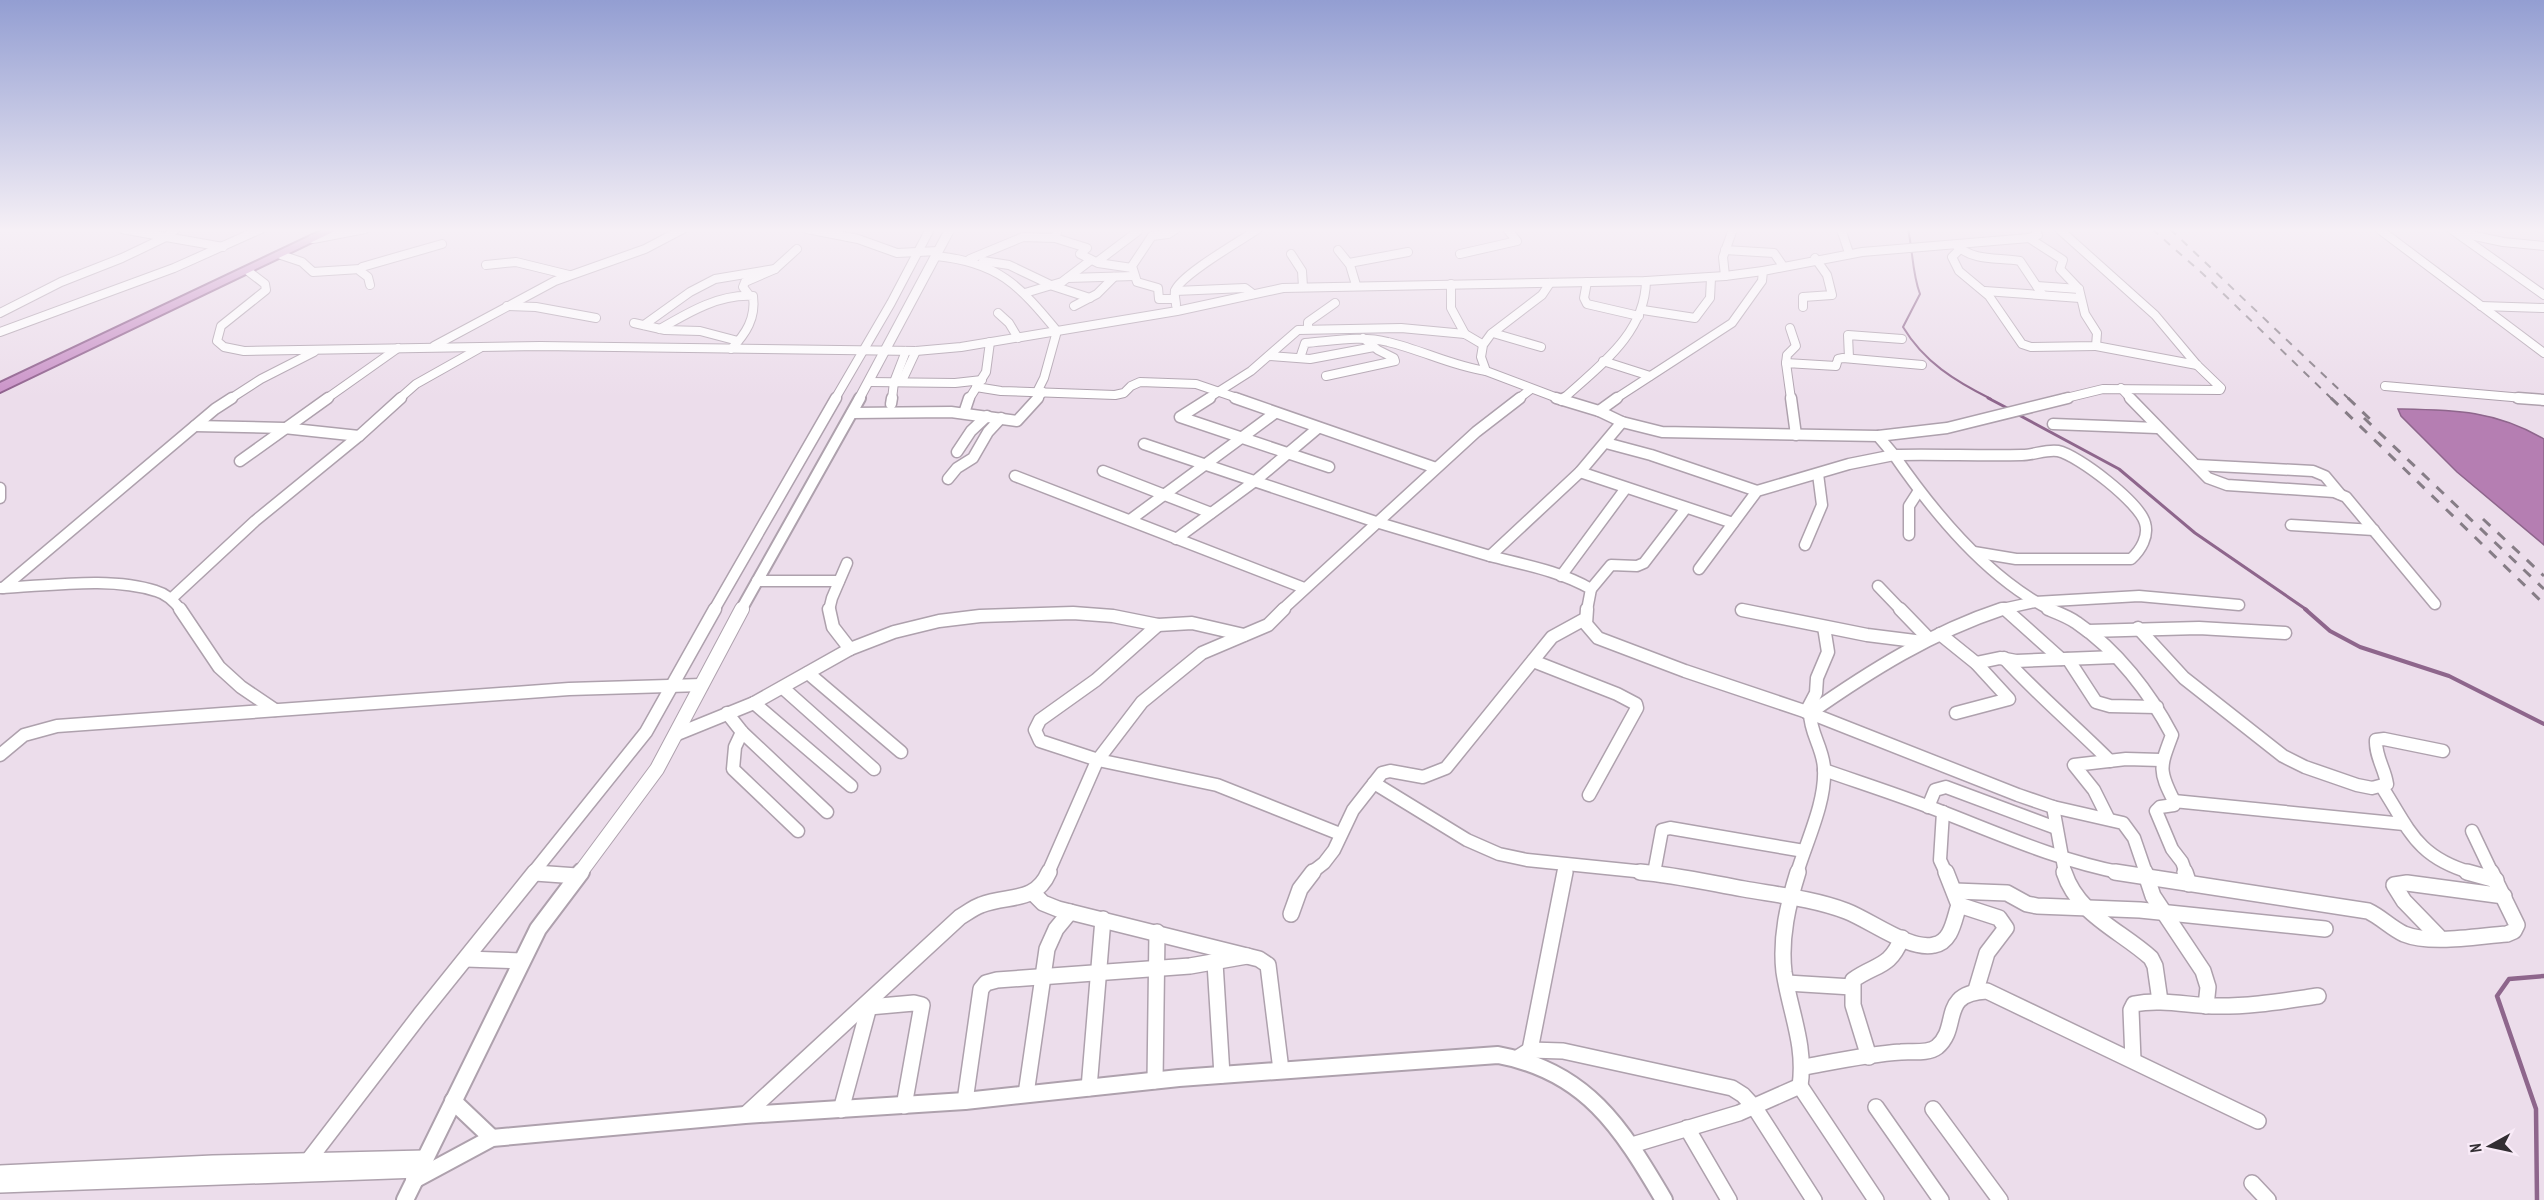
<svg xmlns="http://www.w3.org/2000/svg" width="2544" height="1200" font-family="'PT Sans Narrow',sans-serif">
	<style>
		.water { fill: #b57eb2; stroke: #8e668c; stroke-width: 1.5 }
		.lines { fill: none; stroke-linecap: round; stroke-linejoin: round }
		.stream-far3 { stroke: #8e668c; stroke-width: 2 }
		.stream-far2 { stroke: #8e668c; stroke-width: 3 }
		.stream-far1 { stroke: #8e668c; stroke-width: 4 }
		.stream { stroke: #8e668c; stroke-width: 4.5 }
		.minor-far3-casing { stroke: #aea1ad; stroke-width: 10 }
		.minor-far2-casing { stroke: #aea1ad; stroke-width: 13 }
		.minor-far1-casing { stroke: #aea1ad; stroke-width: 15 }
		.minor-casing { stroke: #aea1ad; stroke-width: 18 }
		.tertiary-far3-casing { stroke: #aea1ad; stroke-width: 11 }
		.tertiary-far2-casing { stroke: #aea1ad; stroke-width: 14 }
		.tertiary-far1-casing { stroke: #aea1ad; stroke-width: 16 }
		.tertiary-casing { stroke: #aea1ad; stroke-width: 20 }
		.trunk-casing { stroke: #8d5d8b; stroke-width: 4 }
		.minor-far3 { stroke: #fff; stroke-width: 8 }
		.minor-far2 { stroke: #fff; stroke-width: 10 }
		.minor-far1 { stroke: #fff; stroke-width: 12 }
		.minor { stroke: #fff; stroke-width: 15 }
		.tertiary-far3 { stroke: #fff; stroke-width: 9 }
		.tertiary-far2 { stroke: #fff; stroke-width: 10 }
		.tertiary-far1 { stroke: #fff; stroke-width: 14 }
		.tertiary { stroke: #fff; stroke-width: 16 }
		.trunk { fill: #ca92c8; fill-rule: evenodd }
		.rail-far1 { stroke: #867d86; stroke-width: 2; stroke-dasharray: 8 8; stroke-linecap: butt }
		.rail { stroke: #867d86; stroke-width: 3; stroke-dasharray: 10 10; stroke-linecap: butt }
	</style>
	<rect width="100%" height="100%" fill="#ecddeb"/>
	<path class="water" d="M2398 409C2454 410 2494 410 2544 439V545L2457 472 2401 416Z"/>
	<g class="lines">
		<path class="stream-far3" d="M1908 229C1913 251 1912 273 1920 294L1903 327C1924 362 1955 381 1991 399"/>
		<g class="stream-far2">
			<polyline points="1988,398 2009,409"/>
			<polyline points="2017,414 2119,469 2195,533 2307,610"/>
		</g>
		<polyline class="stream-far1" points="2305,609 2330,631 2360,647 2449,676 2544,724"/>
		<polyline class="stream" points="2537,1200 2536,1109 2497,996 2509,979 2544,976"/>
		<defs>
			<g id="minor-far3">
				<polyline points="122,229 166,237"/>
				<polyline points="176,229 166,237 223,247"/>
				<polyline points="807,229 858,239 897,253 938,251"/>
				<polyline points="1733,229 1723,257 1725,276 1763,271"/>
				<polyline points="1841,229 1849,253"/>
				<polyline points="2059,229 2155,315 2197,365 2221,388 2220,390 2103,389 2062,399"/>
				<polyline points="2379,229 2544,353"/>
				<polyline points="2451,229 2544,295"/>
				<polyline points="2461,233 2503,242 2544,246"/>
				<polyline points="1055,238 1087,248 1080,254 1098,263 1132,268"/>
				<polyline points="313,239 365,229"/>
				<path d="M1956 245C1974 262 1998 257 2020 261L2042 294"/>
				<polyline points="1960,249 1952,257 1959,271 1989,296 2022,344 2031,347 2096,346 2097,333 2085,314 2079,289 2060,269 2063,260 2029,238"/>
				<polyline points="1338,250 1350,265 1356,285"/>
				<polyline points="1725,250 1774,253 1783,266"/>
				<polyline points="1291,254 1302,271 1303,287"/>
				<polyline points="1460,254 1517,241 1507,229"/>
				<polyline points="281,255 302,262 313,272 360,269"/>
				<path d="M936 256C998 262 1019 285 1057 331L1044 378 1037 392"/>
				<polyline points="970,259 1023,237 1055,238 1058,229"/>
				<polyline points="983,261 1009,265 1053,286 1090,298"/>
				<polyline points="1097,262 1138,231"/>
				<polyline points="1349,263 1408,252"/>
				<polyline points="486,265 516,262 569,275"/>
				<polyline points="248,271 265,284 266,290 221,326 217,341 224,347 244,351 540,346 916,351 961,347 1177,311 1283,288 1646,281 1725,276"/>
				<polyline points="1068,278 1134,276"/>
				<polyline points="1587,282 1584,298 1587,304 1639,316"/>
				<polyline points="1550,283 1542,295 1491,334 1483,345 1481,357 1486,371 1560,399"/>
				<polyline points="1451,284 1451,308 1465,334"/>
				<polyline points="370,285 368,277 360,271 362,267 442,244"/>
				<polyline points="2037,286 2079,289"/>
				<polyline points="1175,291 1245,288 1253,294"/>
				<polyline points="1985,291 2080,298"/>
				<polyline points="1025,293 1062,282 1091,260"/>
				<polyline points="749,295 743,287 745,282 775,269 797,249"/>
				<polyline points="1175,299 1159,299 1158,288 1137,282 1132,266 1152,236 1168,234 1176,229"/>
				<path d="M1176 305C1176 301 1174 295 1175 291 1180 275 1242 240 1258 229"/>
				<polyline points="507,306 536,307 596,318"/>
				<polyline points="1074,306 1097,294 1114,277"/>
				<polyline points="2481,306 2544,308"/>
				<polyline points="1803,307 1803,297 1832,295 1827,275 1815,258"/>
				<polyline points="1643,310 1695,318 1710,298 1711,278"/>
				<polyline points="0,313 61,282 122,258 166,237"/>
				<polyline points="998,313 1009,323 1018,338"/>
				<polyline points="634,323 665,330 700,331 738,341"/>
				<polyline points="644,325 690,292 715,279 775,269"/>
				<path d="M660 329C689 312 719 294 753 296 756 318 746 334 731 349"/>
				<polyline points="1308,329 1308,322 1335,303"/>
				<polyline points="0,332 174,268 261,229"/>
				<polyline points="1493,333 1541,347"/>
				<polyline points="434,346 555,281 645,249 683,229"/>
				<polyline points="2096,346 2197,365"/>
				<polyline points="1269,356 1310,359 1374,347"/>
				<path d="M1300 358 1305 343C1332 341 1361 335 1388 342 1422 350 1452 366 1486 371"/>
				<polyline points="1849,358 1848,335 1902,339"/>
				<polyline points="1603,361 1650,376"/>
				<polyline points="1786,363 1787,355 1796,346 1790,328"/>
				<polyline points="1326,376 1395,361 1394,358 1378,350 1363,338"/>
				<polyline points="902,381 916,351"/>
				<polyline points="869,382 955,383 982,380"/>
				<polyline points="2385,386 2535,399"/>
				<polyline points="976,387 1001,391 1115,395 1124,393 1131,386 1140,382 1196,384 1240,399"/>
				<polyline points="2121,388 2131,399"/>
				<polyline points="230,399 261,379 314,352"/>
				<polyline points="326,399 398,348"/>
				<polyline points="399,399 416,384 480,348"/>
				<polyline points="835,399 891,303 930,229"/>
				<polyline points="892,399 894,382 906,351"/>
				<polyline points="969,399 986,372 990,342"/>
				<polyline points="1037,399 1043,392"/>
				<polyline points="1207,399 1251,371 1298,330 1401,328 1465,334 1482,344"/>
				<polyline points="1518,399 1531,389"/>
				<path d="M1563 399C1599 366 1645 334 1646 281"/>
				<polyline points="1615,399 1732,323 1762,281 1763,271 1862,252 2029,238 2038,235 2035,229"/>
				<polyline points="1791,399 1786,363 1836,366 1838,359 1843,358 1922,365"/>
			</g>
			<g id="minor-far2">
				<polyline points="1210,398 1180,417 1329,467"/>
				<polyline points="1235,398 1436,468"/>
				<polyline points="1556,398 1599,411 1622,422 1662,432 1878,436 1947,428 2068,398"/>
				<polyline points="1791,398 1796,435"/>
				<polyline points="2130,398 2208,478 2227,485 2334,492 2346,497 2435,604"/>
				<polyline points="2518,398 2544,400"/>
				<polyline points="1562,400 1565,398"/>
				<polyline points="891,404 892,398"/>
				<polyline points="1599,411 1617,398"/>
				<polyline points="852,413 951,412 1017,421 1038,398"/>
				<polyline points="964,413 969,398"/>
				<polyline points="2053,424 2157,428"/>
				<polyline points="195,426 284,428 359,436"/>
				<polyline points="1606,443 1651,455 1757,491"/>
				<polyline points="1144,444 1376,522 1490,556"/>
				<polyline points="957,452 971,431 987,416"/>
				<path d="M1894 455C1937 454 1980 456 2022 455 2034 455 2047 449 2058 451 2078 455 2140 503 2145 523 2149 536 2141 550 2131 559H2016L1974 552"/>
				<path d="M1894 455C1934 513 1987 578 2051 610"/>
				<polyline points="240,461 328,398"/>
				<polyline points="2196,465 2313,471 2325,476 2340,494"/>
				<polyline points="1103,471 1211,513"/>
				<polyline points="1580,472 1733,523"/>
				<polyline points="1015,476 1304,588"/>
				<polyline points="948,479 957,468 973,458 988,432 1001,418"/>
				<polyline points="0,488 0,498"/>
				<polyline points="1130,520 1275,413"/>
				<polyline points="2291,525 2374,530"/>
				<polyline points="1909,535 1909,506 1918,492"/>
				<polyline points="1176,539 1255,481 1318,428"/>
				<polyline points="1805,545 1822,505 1818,474"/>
				<polyline points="1699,569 1757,491 1849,464 1894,455 1878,436"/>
				<polyline points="1561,576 1626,488"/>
				<polyline points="757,581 839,581"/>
				<polyline points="1878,586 1901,610"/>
				<path d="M0 588C48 586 111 576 156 591 167 594 174 601 181 610"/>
				<polyline points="3,588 215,409 232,398"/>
				<polyline points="1591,589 1611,565 1637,566 1644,563 1686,508"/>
				<polyline points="172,598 255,521 359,436 401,398"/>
				<polyline points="2004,608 2006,610"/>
				<polyline points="714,610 836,398"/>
				<polyline points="829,610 832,598 847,563"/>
				<polyline points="1282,610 1476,432 1520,398"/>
				<path d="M1587 610 1591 589C1560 571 1525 565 1490 556L1580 472 1622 422"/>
				<polyline points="1998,610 2035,602 2139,596 2239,605"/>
			</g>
			<g id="minor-far1">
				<polyline points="180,609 219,667 241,687 275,710"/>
				<polyline points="829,609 833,627 850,649"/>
				<polyline points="1587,609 1586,624 1598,638 1685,671 1810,713 2018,795 2053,807 2123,823 2134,838 2146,873"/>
				<polyline points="1900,609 1929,639"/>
				<polyline points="2005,609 2061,659"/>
				<path d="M2048 609C2058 613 2069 617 2077 623 2117 650 2150 693 2172 735 2160 767 2158 770 2174 801"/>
				<polyline points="1742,610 1867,635 1923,642"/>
				<polyline points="1158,625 1096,680 1040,720 1035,730 1040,741 1098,760 1217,785 1340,834"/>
				<path d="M2138 628 2184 678 2283 756 2305 767 2357 785 2372 788 2387 784C2385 769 2375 756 2376 740L2384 739 2443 751"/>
				<polyline points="2088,631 2199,628 2285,633"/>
				<polyline points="1940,634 1976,663 2009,699 1956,713"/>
				<path d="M2004 658C2038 695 2075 726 2110 761"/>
				<polyline points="2068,659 2096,702 2110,706 2157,707"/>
				<polyline points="1533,661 1617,694 1636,704 1637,708 1589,795"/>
				<polyline points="1976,663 2000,658 2016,661 2116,657"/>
				<polyline points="808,673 901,752"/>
				<polyline points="783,688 874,769"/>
				<polyline points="754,703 851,786"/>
				<polyline points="1806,712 1816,693 1817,678 1828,652 1824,627"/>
				<polyline points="727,713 742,732 827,812"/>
				<polyline points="742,732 735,747 733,769 798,831"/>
				<polyline points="675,735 754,703 850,649 894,632 939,621 980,616 1073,613 1113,616 1158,625 1192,623 1244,635"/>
				<polyline points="0,755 24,735 57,726 569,689 702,685"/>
				<path d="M1824 770C1864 784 1905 797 1945 813 2004 836 2060 861 2123 873"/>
				<polyline points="1374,783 1467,840 1499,854 1527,860 1655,873"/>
				<path d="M2382 787C2410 831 2417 857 2472 873"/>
				<polyline points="1928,807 1935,790 1946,787 2056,828"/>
				<polyline points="2053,807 2065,873"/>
				<polyline points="1943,812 1940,860 1946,873"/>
				<polyline points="2108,818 2094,790 2074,765 2126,759 2161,760"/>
				<polyline points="2472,831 2492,873"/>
				<polyline points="533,873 646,732 715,609"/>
				<polyline points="1048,873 1097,761 1142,702 1202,653 1268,625 1284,609"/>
				<polyline points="1311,873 1324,863 1334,850 1353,810 1382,773 1390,771 1423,777 1446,768 1552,637 1583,620"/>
				<polyline points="1564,873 1566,865"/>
				<polyline points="1654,873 1662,830 1670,828 1804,851"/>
				<path d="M1797 873C1807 840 1826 802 1824 768 1823 748 1810 733 1810 713 1870 671 1932 632 2002 609"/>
				<polyline points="2186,873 2182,862 2172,849 2156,811 2160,807 2174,805 2174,801 2404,824"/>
			</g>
			<g id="minor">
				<path d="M1640 872C1675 875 1710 883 1744 889 1778 895 1814 899 1846 911 1870 920 1910 951 1934 945 1952 942 1954 919 1959 905L1946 872"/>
				<path d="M1798 872C1788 904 1780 938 1784 972 1790 1012 1806 1045 1800 1086"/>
				<path d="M2064 872C2078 915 2120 930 2151 958L2155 966 2160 1001"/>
				<path d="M2115 872 2368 911C2381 917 2391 928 2404 934 2431 945 2478 936 2507 934L2514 931 2517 925 2491 872"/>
				<polyline points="2145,872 2153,896 2203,971 2208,987 2206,1006"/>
				<polyline points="2185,872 2189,884"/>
				<polyline points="2467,872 2496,880"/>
				<polyline points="535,873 577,876"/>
				<polyline points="1955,891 2007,893 2027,904 2037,906 2140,910 2325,929"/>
				<polyline points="1033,893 1043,903 1058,909 1259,959 1268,965 1281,1070"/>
				<polyline points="1959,905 1999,918 2006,928 1987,953 1976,990"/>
				<polyline points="1291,914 1300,889 1313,872"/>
				<polyline points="2438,936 2404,901 2394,885 2407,883 2504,896"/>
				<polyline points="466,959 522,961"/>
				<polyline points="1215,963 1222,1075"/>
				<polyline points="1787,983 1852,987"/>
				<polyline points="869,1007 914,1003 922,1005 904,1106"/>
				<polyline points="1530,1050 1565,872"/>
				<polyline points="1519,1057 1530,1050 1563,1051 1732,1088 1743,1095 1755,1108 1814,1200"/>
				<path d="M1869 1057 1853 1005V980C1877 963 1889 969 1902 938"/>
				<path d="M2133 1060 2131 1010 2134 1004C2160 999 2186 1005 2212 1006 2248 1007 2283 1001 2318 996"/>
				<path d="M1805 1067C1837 1061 1869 1054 1901 1052 1911 1051 1928 1054 1937 1047 1961 1027 1938 993 1987 991L2258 1121"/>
				<polyline points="1155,1081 1157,932"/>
				<polyline points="1089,1088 1103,919"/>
				<polyline points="1026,1094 1047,949 1056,929 1070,912"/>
				<polyline points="965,1101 981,989 986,983 997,980 1190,966 1247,956"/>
				<polyline points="1876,1107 1941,1200"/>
				<polyline points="1933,1109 2000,1200"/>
				<polyline points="841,1110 870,1003"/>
				<path d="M745 1115 960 917C967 913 973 908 981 905 1008 894 1035 904 1049 872"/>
				<polyline points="1687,1128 1729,1200"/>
				<polyline points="1632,1145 1739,1113 1800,1086 1876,1200"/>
				<polyline points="0,1173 213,1163 425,1158"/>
				<polyline points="298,1174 420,1015 535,872"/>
				<polyline points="2252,1183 2268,1200"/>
				<polyline points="0,1185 419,1170"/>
			</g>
			<polyline id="tertiary-far3" points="859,399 950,229"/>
			<polyline id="tertiary-far2" points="741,610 860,398"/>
			<polyline id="tertiary-far1" points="580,873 657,769 742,609"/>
			<g id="tertiary">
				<polyline points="453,1101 492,1138"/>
				<path d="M414 1180 492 1138 745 1115 965 1101 1179 1078 1498 1055C1586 1071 1621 1127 1664 1200"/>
				<polyline points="405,1200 538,929 581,872"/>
			</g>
			<polygon id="trunk" points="325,229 339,229 0,392 0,383"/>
		</defs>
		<use href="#minor-far3" class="minor-far3-casing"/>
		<use href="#minor-far2" class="minor-far2-casing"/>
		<use href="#minor-far1" class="minor-far1-casing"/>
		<use href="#minor" class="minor-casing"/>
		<use href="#tertiary-far3" class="tertiary-far3-casing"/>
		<use href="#tertiary-far2" class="tertiary-far2-casing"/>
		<use href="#tertiary-far1" class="tertiary-far1-casing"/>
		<use href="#tertiary" class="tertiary-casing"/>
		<use href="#trunk" class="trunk-casing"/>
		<use href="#minor-far3" class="minor-far3"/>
		<use href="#minor-far2" class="minor-far2"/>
		<use href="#minor-far1" class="minor-far1"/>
		<use href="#minor" class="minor"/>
		<use href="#tertiary-far3" class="tertiary-far3"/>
		<use href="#tertiary-far2" class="tertiary-far2"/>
		<use href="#tertiary-far1" class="tertiary-far1"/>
		<use href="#tertiary" class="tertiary"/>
		<use href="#trunk" class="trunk"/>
		<g class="rail-far1">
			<polyline points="2152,229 2203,274 2332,399"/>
			<polyline points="2170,229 2349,399"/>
		</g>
		<g class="rail">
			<polyline points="2331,398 2544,604"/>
			<polyline points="2348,398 2372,421"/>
			<polyline points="2364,418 2544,589"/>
			<polyline points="2483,519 2544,576"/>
		</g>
	</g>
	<linearGradient id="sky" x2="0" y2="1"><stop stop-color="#939ed2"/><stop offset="0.58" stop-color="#f6f0f6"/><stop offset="1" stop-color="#f6f0f6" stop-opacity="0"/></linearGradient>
	<rect width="2544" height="397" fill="url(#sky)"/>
	<g transform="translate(2490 1146) rotate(262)" stroke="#f9ebf8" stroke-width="4.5" paint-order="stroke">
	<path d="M0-4.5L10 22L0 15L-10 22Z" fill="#332e33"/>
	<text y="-9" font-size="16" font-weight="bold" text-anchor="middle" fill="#332e33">N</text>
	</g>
</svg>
